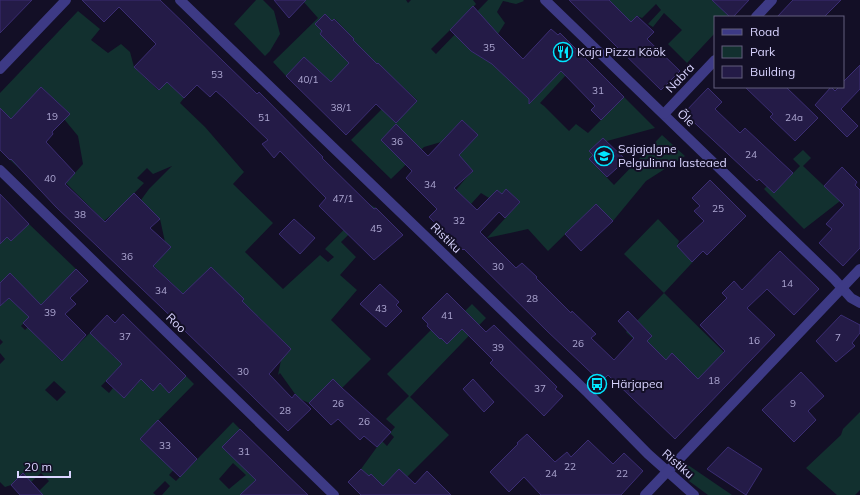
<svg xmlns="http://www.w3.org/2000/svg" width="860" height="495" font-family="Mulish,sans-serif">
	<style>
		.green { fill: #12302f; fill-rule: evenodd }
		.building { fill: #241b47; stroke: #3b2d73 }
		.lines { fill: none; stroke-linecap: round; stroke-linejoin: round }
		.minor { stroke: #3d3a85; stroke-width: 10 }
		.labels { text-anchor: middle; stroke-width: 4; stroke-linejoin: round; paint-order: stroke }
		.number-label { font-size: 10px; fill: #aca6d1 }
		.poi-label { font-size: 12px; fill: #d9d4ff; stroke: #130f26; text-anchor: start }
		.street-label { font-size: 12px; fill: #d9d4ff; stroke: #130f26 }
	</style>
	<rect width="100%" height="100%" fill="#130f26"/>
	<g class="green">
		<polygon points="256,0 263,0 274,11 280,34 270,51 265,56 234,24"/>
		<path d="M302 0H406L408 3 411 0H473L476 4 431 49 436 54 488 0H523L524 1 516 4 503 1 497 12 505 23 498 34 486 21 463 43 471 51 493 64 531 101 559 68 566 75 540 103 544 106 569 131 576 124 588 133 624 97 655 128 607 141 589 159 614 185 662 135 685 156 646 181 613 221 596 204 548 251 528 229 487 238 520 202 506 189 502 194 497 190 489 198 481 193 471 204 456 190 466 178 473 171 467 164 456 158 478 135 462 120 441 142 424 147 391 179 351 140 382 109 396 122 417 100 378 64 357 71 370 57 363 50 331 82 304 57 286 76 273 62 318 18ZM335 19 354 39 339 53 320 34 322 31 315 24 332 21ZM396 125 398 157 381 140Z"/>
		<polygon points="595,0 716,0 714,2 730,17 715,17 715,33 687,63 668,44 682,30 664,13 653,27 648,24 661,10 656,4 642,18 637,16 631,22 609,1 590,21 582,13"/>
		<polygon points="78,11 100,29 91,40 108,53 121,44 130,52 134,67 158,90 167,82 184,98 180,103 205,127 244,172 233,184 273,223 245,252 283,289 320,255 328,262 334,257 325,249 369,204 376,208 341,242 356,257 340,275 357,290 331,320 371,359 342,388 333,379 309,403 300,399 295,394 280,373 278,375 281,360 291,349 258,316 240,334 241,303 243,299 211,267 186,297 153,265 165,242 160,219 141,200 149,189 172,166 153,174 147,168 137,178 144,183 121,207 104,221 66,183 83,164 78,136 64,119 69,113 41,87 25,105 47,141 20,169 10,160 31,139 0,108 0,93"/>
		<polygon points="803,150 811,158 803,166 840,201 804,229 764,189 767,186 774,193 800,166 793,159"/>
		<path d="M658 219 679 241 677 246 682 251 699 247 703 251 664 293 742 370 734 377 716 361 694 383 712 400 704 407 679 382 690 371 672 354 666 360 656 350 651 355 626 332 664 293 624 254ZM639 322 652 336 642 346 628 332Z"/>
		<path d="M29 224 76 269 21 326 25 330 28 327 61 361 92 331 99 338 111 343 106 349 114 357 128 359 101 386 109 393 113 388 124 398 138 383V376L153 390 160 383 169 393 186 376 194 384 140 439 161 459 177 466 169 475 176 481 233 422 240 429 222 447 265 454 279 467 263 484 242 495H162L170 486 165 481 153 493 156 495H35L49 481 41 473 31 482 22 473 11 485 5 487 0 482V364L5 359 0 353V345L3 342 0 339V299L4 303 9 298 23 311 35 299 10 273 0 283V235L7 237 11 241ZM54 381 66 392 57 401 45 390ZM233 463 246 475 229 489 219 479Z"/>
		<polygon points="472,304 486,318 410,397 449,435 407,477 399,469 384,485 392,493 369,476 361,469 377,447 382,441 387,446 394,437 390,433 395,427 386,419 409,396 387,374 431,330 440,339 472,319 465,311"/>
		<polygon points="860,412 860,490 855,495 837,495 806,468 841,435 843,429"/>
		<polygon points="688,465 732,495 708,495 689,481 686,476 686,468"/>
	</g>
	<g class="building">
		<polygon points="0,0 32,0 0,33"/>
		<polygon points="82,0 160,0 257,94 259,92 323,157 322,158 374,209 376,208 403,235 374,260 319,206 326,198 280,151 274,158 262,144 268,140 225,99 216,91 210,97 197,85 184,98 167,82 159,90 134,67 156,44 119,7 104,22"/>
		<polygon points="274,0 306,0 289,18"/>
		<polygon points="569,0 609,0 631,22 637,16 654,32 647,39 680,71 661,90"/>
		<polygon points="712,0 749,0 733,17 730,17"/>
		<polygon points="793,0 841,0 824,17 777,17"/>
		<polygon points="473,6 498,34 523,59 551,29 558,35 560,33 624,97 601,120 591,110 595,106 561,71 529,104 529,99 492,64 471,51 450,30"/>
		<polygon points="325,14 332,21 334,19 354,39 353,40 377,64 378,63 417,101 396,123 376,104 346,135 286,76 304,57 331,82 349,63 320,34 322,31 315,24"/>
		<polygon points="860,65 860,89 841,109 858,126 847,137 815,105 831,87 835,91 839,87 843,87 843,82"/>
		<polygon points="41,87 70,114 52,132 53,134 46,142 75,173 65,184 105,222 134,193 160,219 150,228 171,247 153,266 183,294 211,267 244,299 242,301 291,349 269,374 292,398 295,394 311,409 288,431 183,329 183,328 56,207 11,159 10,160 0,150 0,108 11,119"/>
		<polygon points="745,87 786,87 818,118 795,141 770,117 773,114"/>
		<polygon points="708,88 722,102 715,109 740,133 745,128 793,173 774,193 759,179 757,181 684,113"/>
		<polygon points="462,120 478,135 459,155 473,171 454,188 477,210 497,190 502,194 506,189 520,202 505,218 499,212 480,232 516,268 522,263 537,277 536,278 571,313 572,311 596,334 591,338 614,360 634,338 618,321 628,311 652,336 647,341 666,360 672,353 698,379 725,351 700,325 727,298 722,293 734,281 742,290 780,251 819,289 794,315 767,289 747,308 775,335 675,439 608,375 601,382 547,331 464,249 463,250 429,217 437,209 406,178 412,171 381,140 396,124 428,156"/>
		<polygon points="603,138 626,160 607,177 589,159 593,155 589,151"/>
		<polygon points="842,167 857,182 855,185 860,190 860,248 843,266 819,243 832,229 826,224 844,205 824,186"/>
		<polygon points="710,180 746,216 707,255 703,251 692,262 677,246 704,221 694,211 700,206 692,198"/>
		<polygon points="0,194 29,224 11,241 7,237 0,244"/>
		<polygon points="596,204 613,221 581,251 565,234"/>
		<polygon points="294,219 315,238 300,254 279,234"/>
		<polygon points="76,269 88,281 70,298 76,304 65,314 86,335 62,361 23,323 29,317 9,298 0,306 0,283 10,273 41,305"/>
		<polygon points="380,284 399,302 396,305 402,311 386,327 360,304"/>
		<polygon points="447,293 486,332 494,325 557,387 555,389 563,396 544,416 490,363 493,360 462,329 447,344 441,338 440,339 427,326 428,324 422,318"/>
		<polygon points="123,314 186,376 169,393 160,383 153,391 141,379 124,398 106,381 122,364 90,333 107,315 115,323"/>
		<polygon points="841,315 860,325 860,333 852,343 855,346 836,362 816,341"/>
		<polygon points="801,372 824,396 808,411 816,420 794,442 762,410"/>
		<polygon points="333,379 342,388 391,432 377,447 364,436 360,440 338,419 331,425 309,403"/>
		<polygon points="473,379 494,402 484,412 463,389"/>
		<polygon points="158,420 197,459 180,477 140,439"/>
		<polygon points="240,429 279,467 308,495 240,495 256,480 222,447"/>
		<polygon points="527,434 555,462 567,452 571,457 588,440 613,464 624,453 643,471 621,495 541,495 524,477 509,492 490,472 518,444 517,443"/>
		<polygon points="728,447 762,469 746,495 707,469"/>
		<polygon points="361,469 369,476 371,474 383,486 399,469 415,484 427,471 451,495 361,495 348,482"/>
		<polygon points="23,473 43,495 20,495 11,485"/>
	</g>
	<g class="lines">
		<g class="minor">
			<polyline points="180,0 588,393 648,454 694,495"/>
			<polyline points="545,0 834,279 851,298 860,303"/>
			<polyline points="756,17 772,0"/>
			<polyline points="0,69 66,0"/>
			<polyline points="664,114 715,60"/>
			<polyline points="0,170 334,495"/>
			<polyline points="645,495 860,269"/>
		</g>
	</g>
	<defs>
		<symbol id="restaurant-ring" viewBox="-11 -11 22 22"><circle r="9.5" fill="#130f26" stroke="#00e5ff" stroke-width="1.5"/><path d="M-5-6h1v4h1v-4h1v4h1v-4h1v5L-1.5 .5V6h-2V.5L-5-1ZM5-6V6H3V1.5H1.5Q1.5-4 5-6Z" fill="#00e5ff"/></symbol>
		<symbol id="school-ring" viewBox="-11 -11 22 22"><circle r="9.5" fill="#130f26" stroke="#00e5ff" stroke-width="1.5"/><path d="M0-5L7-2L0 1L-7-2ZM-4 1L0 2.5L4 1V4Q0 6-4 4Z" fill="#00e5ff"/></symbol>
		<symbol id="bus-ring" viewBox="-11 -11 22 22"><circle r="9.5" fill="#130f26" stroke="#00e5ff" stroke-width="1.5"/><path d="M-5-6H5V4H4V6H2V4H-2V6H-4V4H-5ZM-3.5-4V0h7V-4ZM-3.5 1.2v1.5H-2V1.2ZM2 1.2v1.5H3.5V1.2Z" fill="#00e5ff"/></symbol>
	</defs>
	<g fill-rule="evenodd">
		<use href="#restaurant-ring" x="552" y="41" width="22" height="22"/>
		<use href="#school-ring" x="593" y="145" width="22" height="22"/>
		<use href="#bus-ring" x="586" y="373" width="22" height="22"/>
	</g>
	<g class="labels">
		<g class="number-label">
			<text x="489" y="51">35</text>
			<text x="217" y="78">53</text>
			<text x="308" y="83">40/1</text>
			<text x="598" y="94">31</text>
			<text x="341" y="111">38/1</text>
			<text x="52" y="120">19</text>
			<text x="264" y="121">51</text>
			<text x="794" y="121">24a</text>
			<text x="397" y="145">36</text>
			<text x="751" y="158">24</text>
			<text x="50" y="182">40</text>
			<text x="430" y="188">34</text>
			<text x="343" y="202">47/1</text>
			<text x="718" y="212">25</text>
			<text x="80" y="218">38</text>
			<text x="459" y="224">32</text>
			<text x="376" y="232">45</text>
			<text x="127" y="260">36</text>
			<text x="498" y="270">30</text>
			<text x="787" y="287">14</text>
			<text x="161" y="294">34</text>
			<text x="532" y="302">28</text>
			<text x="381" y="312">43</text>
			<text x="50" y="316">39</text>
			<text x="447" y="319">41</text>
			<text x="125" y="340">37</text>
			<text x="838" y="341">7</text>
			<text x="754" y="344">16</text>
			<text x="578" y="347">26</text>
			<text x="498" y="351">39</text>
			<text x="243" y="375">30</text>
			<text x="714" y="384">18</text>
			<text x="540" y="392">37</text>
			<text x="338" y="407">26</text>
			<text x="793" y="407">9</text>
			<text x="285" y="414">28</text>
			<text x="364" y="425">26</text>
			<text x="165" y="449">33</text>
			<text x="244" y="455">31</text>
			<text x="570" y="470">22</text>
			<text x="551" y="477">24</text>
			<text x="622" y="477">22</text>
		</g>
		<g class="poi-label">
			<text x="577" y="56">Kaja Pizza Köök</text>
			<text x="618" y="153">Sajajalgne<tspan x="618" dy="14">Pelgulinna lasteaed</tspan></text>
			<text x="611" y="388">Härjapea</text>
		</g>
		<g class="street-label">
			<text transform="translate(680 78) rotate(-47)" y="4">Nabra</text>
			<text transform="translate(686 118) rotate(44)" y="4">Õle</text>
			<text transform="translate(446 238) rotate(44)" y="4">Ristiku</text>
			<text transform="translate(176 323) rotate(44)" y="4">Roo</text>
			<text transform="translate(678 464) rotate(41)" y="4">Ristiku</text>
		</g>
	</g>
	<rect x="714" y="16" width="130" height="72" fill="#130f26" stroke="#625e7d"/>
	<rect x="722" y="29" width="20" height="6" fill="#3d3a85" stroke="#625e7d"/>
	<text x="750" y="36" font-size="12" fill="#d9d4ff">Road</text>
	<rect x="722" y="46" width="20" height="12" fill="#12302f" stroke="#625e7d"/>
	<text x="750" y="56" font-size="12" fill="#d9d4ff">Park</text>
	<rect x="722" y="66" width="20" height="12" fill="#241b47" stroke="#625e7d"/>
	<text x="750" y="76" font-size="12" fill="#d9d4ff">Building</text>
	<path d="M18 471v6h52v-6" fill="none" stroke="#d9d4ff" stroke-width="2"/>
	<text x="24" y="471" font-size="12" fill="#d9d4ff" stroke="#130f26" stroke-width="3" paint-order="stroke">20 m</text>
</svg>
